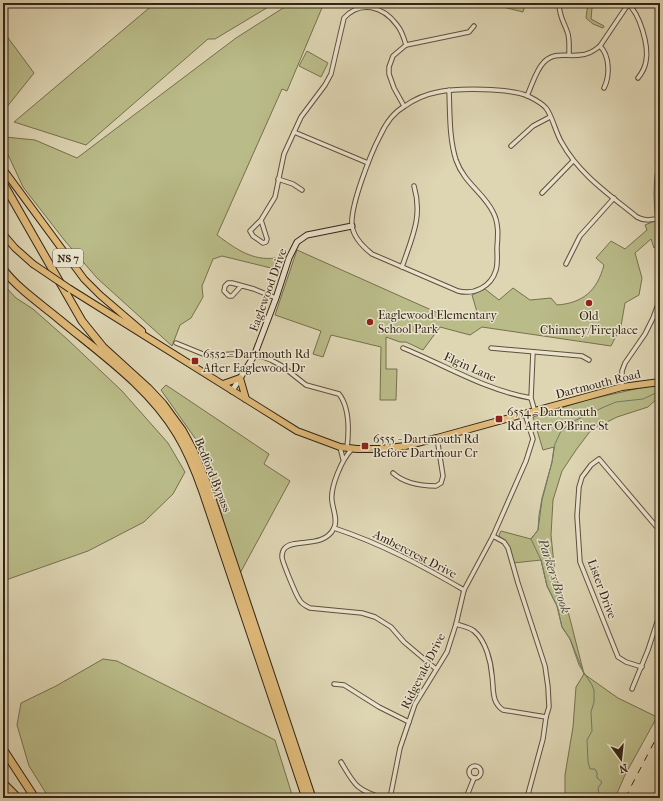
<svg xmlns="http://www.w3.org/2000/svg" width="663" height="801" font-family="'IM FELL French Canon',serif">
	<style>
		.green { fill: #b9bb88; stroke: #76704e }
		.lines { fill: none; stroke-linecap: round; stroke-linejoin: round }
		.stream { stroke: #6e7d6e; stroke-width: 1 }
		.street-casing { stroke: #5e503c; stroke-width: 5.5 }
		.secondary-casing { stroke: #342415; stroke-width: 7 }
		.primary-casing { stroke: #342415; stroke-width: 8 }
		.highway-casing { stroke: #342415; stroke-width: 9 }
		.street { stroke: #eae4ce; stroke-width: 3.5 }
		.secondary { stroke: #eae4ce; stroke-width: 5 }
		.primary { stroke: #dfba7a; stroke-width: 6 }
		.highway { stroke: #dfba7a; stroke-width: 7 }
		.rail { stroke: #342415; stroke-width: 1; stroke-dasharray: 7 7; stroke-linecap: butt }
		.primary-bridge-casing { stroke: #342415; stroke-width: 8; stroke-linecap: butt }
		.primary-bridge { stroke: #dfba7a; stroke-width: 6 }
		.poi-dot { fill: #8f2418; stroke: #eae4ce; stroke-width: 1.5 }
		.labels { text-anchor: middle; stroke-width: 3; stroke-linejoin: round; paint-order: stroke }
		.shield { fill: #eae4ce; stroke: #6b5e4c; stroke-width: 1 }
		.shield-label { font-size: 11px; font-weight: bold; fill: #342415 }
		.street-label { font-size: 12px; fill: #342415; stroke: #eae4ce }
		.poi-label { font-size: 12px; fill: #342415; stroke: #eae4ce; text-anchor: start }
		.water-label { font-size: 13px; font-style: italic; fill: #4c493a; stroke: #eae4ce }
	</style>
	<rect width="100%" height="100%" fill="#ded5b3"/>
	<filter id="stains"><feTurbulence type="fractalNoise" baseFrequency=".005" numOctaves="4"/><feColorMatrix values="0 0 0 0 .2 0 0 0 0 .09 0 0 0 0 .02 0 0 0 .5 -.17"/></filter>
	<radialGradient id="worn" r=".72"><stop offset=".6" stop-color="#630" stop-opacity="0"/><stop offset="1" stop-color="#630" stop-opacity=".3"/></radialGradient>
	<g class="green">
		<polygon points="155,3 275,3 215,39 208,39 86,145 14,122"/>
		<path d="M291 3H324L287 91 282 89 217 235C236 249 252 261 276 258L275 269 222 256 213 259 202 286 203 297 191 318 180 325 172 346 97 278 65 241 23 187 5 148V137L35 140 77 158 236 38Z"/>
		<polygon points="487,3 526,3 523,12"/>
		<polygon points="588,3 594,3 592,8 591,19 604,26 603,28 593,24 586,18"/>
		<polygon points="3,31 34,73 6,108 3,107"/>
		<polygon points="307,51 328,63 321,77 299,66"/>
		<path d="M657 220 660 246 654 248 651 239 635 253 642 278 639 295 625 303 621 326 611 346 482 327 470 335 440 327 423 350 406 342H400L386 337V369H397L396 400H380L381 347 331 335 323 357 313 354 321 331 275 315 297 250 447 317 477 312 472 295 485 289 499 300 513 288 530 300 551 298 557 305C583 303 597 291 604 265L596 258 611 241 625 249 647 230 645 225Z"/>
		<polygon points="3,284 16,298 33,309 67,339 122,391 168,443 185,472 173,494 144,522 88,551 3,581"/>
		<polygon points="166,385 269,454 264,464 290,481 238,577 213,482 197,441 161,390"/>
		<polygon points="649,386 660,386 660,396 648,407 617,417 591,430 576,450 562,471 553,500 551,535 555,574 569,615 584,674 618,698 657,717 625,775 615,798 565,798 565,775 573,727 576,687 584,674 570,639 562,627 557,606 547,586 541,560 513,563 505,541 500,537 499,535 501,531 531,539 538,530 542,500 552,462 554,447 543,450 533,417 586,400"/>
		<polygon points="103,659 117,661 275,740 293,798 49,798 29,766 17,725 21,703 56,686"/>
	</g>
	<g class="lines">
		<polyline class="stream" points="596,798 599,794 598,788 602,782 597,778 597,773 595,769 590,769 588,762 587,740 592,731 591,712 594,702 594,690 592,685 579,665 570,639 562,627 557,606 547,586 541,560 531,539 538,530 539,515 542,498 552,462 555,444 561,431 574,421 604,407 616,402 643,399 660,391"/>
		<defs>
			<g id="street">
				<path d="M559 3C559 16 563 20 567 31 570 38 569 47 569 54"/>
				<path d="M628 4C640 14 649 46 646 61 645 68 642 73 638 78"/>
				<path d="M600 46C610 56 610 76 604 88"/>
				<path d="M449 90C450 113 449 138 456 160 464 183 484 193 493 212 499 223 498 236 497 248 497 255 498 263 496 270 491 287 474 295 458 291L372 254C362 246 353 237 352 225 350 206 371 153 380 136 385 125 394 112 405 106 415 99 427 94 438 92 457 88 511 88 528 96 534 99 542 103 546 108 552 115 556 134 562 143 579 174 610 195 637 217 644 221 650 220 657 219"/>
				<path d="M527 96C532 85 536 70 544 62 555 51 567 57 580 55 588 55 594 51 600 46L629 3"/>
				<polyline points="404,106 394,88 389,74 389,67 393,56 406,45 469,32 474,26"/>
				<polyline points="294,132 368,163"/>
				<polyline points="511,146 533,126 550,117"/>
				<path d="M660 160C654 185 656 210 660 235"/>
				<polyline points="278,179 293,184 302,190"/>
				<polyline points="542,193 573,161"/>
				<path d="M261 220 267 239 266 242 263 243 253 236 250 231 261 220 275 197 284 154 301 117 325 85 331 74 344 18C360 0 383 6 397 25 402 31 404 38 406 45"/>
				<polyline points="566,264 580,236 614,198"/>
				<path d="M402 267C412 237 423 217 414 186"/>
				<polyline points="241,286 232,296 229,296 224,291 225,286 228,283 232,283 254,289 276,298"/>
				<path d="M176 343 203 354 216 355 234 354 263 357 271 360 282 366 306 385 339 394C350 408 349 431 347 448"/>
				<path d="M403 348C445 365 485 390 531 398"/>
				<polyline points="491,348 582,356 589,360"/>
				<polyline points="533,352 531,398 535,412"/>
				<polyline points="622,387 622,371 625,363 645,334 653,318 660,299"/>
				<polyline points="340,447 343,459"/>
				<path d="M352 449C342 459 330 487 332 501 333 510 338 520 334 528 324 549 294 538 285 548 283 550 282 554 282 557 282 561 296 595 299 599 301 604 306 606 310 608L362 613 375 617 391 627 404 642 436 669"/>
				<path d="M393 473C404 483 422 486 436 486L441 483 443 476 437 438"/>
				<path d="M334 528C382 544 421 565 464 590"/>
				<polyline points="493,536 504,542 508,548 518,583 545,666 548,687 549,707 546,717 543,739 527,798"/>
				<path d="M456 624C462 626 469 627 474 631 486 641 491 662 492 676 494 689 491 702 503 710L546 717"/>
				<polyline points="642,667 626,662 618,657 580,562 577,516 579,487 582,477 591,465 599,459 660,531"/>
				<polyline points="334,684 344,685 379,707 409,722"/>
				<polyline points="632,689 648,650 660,613"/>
				<path d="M341 762C355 785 355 789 382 798"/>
				<circle cx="475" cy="772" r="6"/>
				<polyline points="390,798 400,748 415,704 447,652 456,624 464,590 493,536 526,461 533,439 525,414"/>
				<polyline points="466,798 474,778"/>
			</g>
			<polyline id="secondary" points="232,391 254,356 276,298 289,258 297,242 307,235 352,226"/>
			<g id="primary">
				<polyline points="3,169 84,279 100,295 142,331"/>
				<polyline points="3,234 15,248 33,264"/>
				<polyline points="70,289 297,431 340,447 357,449 381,449 405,446 437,438 622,387 660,382"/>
				<polyline points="223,384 240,378 246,399"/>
			</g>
			<g id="highway">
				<polyline points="3,183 82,321 103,347 148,388 163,404 182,430 194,452 207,484 312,798"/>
				<path d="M3 269C18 289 41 304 60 320 101 354 149 387 177 434 188 452 196 472 203 492L306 798"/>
				<polyline points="3,749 35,798"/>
				<polyline points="3,783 18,798"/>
			</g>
		</defs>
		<use href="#street" class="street-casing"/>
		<use href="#secondary" class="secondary-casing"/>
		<use href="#primary" class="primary-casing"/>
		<use href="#highway" class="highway-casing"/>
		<use href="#street" class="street"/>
		<use href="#secondary" class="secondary"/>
		<use href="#primary" class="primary"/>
		<use href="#highway" class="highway"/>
		<polyline class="rail" points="625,798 660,731"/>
		<defs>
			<polyline id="primary-bridge" points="33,264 70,289"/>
		</defs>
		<use href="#primary-bridge" class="primary-bridge-casing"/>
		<use href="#primary-bridge" class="primary-bridge"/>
	</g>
	<g class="poi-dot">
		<circle cx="589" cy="303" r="4"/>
		<circle cx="370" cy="322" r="4"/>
		<rect x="191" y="357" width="8" height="8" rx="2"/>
		<rect x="495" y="415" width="8" height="8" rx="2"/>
		<rect x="361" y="442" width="8" height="8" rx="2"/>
	</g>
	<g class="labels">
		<rect class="shield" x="53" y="249" width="30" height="18" rx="3"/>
		<g class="shield-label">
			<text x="68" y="262">NS 7</text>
		</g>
		<g class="street-label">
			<text transform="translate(268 290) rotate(-70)" y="4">Eaglewood Drive</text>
			<text transform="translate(470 367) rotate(24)" y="4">Elgin Lane</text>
			<text transform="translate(598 384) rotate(-14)" y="4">Dartmouth Road</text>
			<text transform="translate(213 475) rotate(68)" y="4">Bedford Bypass</text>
			<text transform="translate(415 554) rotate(27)" y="4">Ambercrest Drive</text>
			<text transform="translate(602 589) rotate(70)" y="4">Lister Drive</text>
			<text transform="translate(423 671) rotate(-63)" y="4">Ridgevale Drive</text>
		</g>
		<g class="poi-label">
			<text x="378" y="319">Eaglewood Elementary<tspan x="378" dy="14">School Park</tspan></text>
			<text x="589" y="320" text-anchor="middle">Old<tspan x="589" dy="14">Chimney/Fireplace</tspan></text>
			<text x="203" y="358">6552 - Dartmouth Rd<tspan x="203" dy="14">After Eaglewood Dr</tspan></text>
			<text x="507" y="416">6554 - Dartmouth<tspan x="507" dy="14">Rd After O'Brine St</tspan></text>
			<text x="373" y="443">6555 - Dartmouth Rd<tspan x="373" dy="14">Before Dartmour Cr</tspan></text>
		</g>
		<g class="water-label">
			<text transform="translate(555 576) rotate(72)" y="5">Parkers Brook</text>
		</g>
	</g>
	<rect width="663" height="801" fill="none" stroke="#ded5b3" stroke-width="16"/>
	<rect x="4" y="4" width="655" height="793" fill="none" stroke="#342415" stroke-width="2"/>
	<rect x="8" y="8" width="647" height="785" fill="none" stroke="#342415"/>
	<g transform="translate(621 759) rotate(165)" stroke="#eae4ce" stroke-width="3" paint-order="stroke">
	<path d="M0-3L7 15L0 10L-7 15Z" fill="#342415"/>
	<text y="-6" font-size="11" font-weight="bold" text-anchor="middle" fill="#342415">N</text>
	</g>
	<rect width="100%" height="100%" filter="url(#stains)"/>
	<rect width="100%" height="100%" fill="url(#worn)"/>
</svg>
